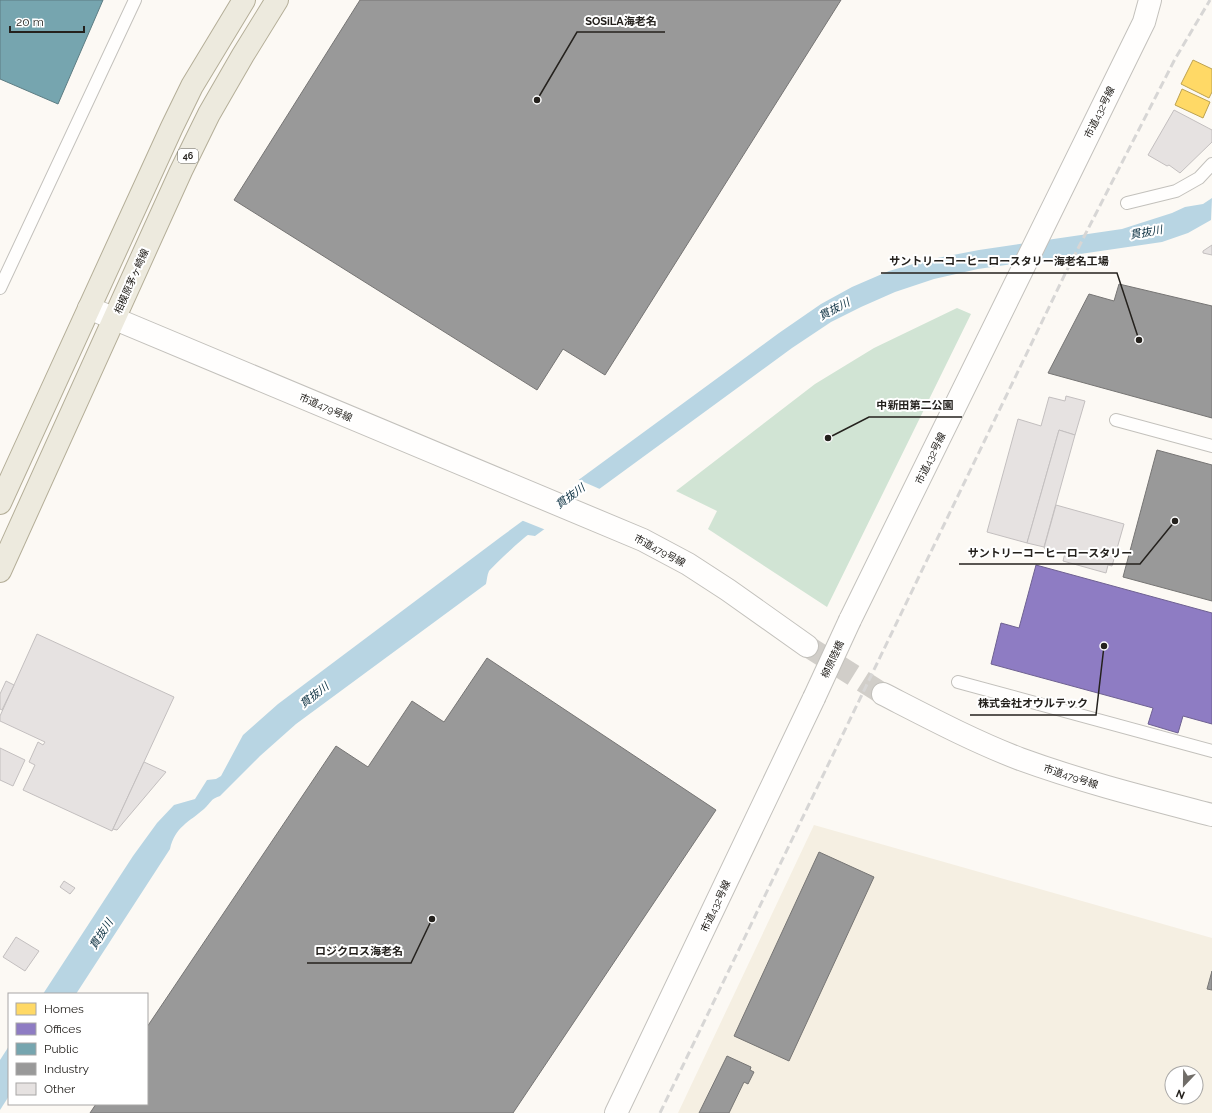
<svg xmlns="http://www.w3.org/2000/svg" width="1212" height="1113" font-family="Raleway,'Noto Sans JP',sans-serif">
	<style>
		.built { fill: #f5efe2; fill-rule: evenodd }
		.green { fill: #d1e4d4 }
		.water { fill: #b8d5e3 }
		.pier { fill: #fcf9f4 }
		.homes { fill: #ffd966; stroke: #bda250 }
		.offices { fill: #8e7cc3; stroke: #6e6191 }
		.public { fill: #76a5af; stroke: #5d7d83 }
		.industry { fill: #999; stroke: #767574 }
		.building { fill: #e6e2e1; stroke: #c3bfbf }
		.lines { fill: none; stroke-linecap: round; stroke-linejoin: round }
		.tertiary-tunnel { stroke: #d1cec9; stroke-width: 22; stroke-dasharray: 22 11; stroke-linecap: butt }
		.service-casing { stroke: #c3c1bc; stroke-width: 14 }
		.tertiary-casing { stroke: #c3c1bc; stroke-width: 24 }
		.primary-casing { stroke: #b4ae98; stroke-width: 24 }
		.service { stroke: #fffefd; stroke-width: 12 }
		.tertiary { stroke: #fffefd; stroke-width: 22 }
		.primary { stroke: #edeade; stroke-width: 22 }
		.rail { stroke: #d7d6d5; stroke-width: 3; stroke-dasharray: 8 4; stroke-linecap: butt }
		.tertiary-bridge-casing { stroke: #c3c1bc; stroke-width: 24; stroke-linecap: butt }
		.tertiary-bridge { stroke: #fffefd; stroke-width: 22 }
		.labels { text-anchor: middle; stroke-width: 4; stroke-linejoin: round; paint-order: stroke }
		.shield { fill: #fff; stroke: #666461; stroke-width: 1 }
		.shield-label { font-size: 9px; font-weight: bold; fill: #24211d }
		.street-label { font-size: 10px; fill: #24211d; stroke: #fff }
		.water-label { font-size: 11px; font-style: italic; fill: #0a2f40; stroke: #fff }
		.leader { fill: none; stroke: #24211d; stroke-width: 1.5 }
		.callout-dot { fill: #24211d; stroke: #fff; stroke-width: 1.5 }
		.callout-label { font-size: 11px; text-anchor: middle; font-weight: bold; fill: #24211d; stroke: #fff; stroke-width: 4; stroke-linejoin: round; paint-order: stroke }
	</style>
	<rect width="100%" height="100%" fill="#fcf9f4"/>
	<path class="built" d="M814 825 1212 938V1113H678ZM1172 1073H1196V1097H1172Z"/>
	<polygon class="green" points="957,308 971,314 827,607 708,529 717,511 676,491 815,384 874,348"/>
	<g class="water">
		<path d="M1212 198 1211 220 1188 233 1162 242 978 269 934 279 895 292 861 307 831 322 792 348 535 536C533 536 530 535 528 535 525 536 492 567 489 571 487 575 487 580 486 584L296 724 260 756 220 796C210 799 211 803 204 809 189 822 175 827 170 849L76 994H43L133 856 157 823 174 805 195 799 207 780 216 779 221 776 243 735 278 704 502 536 779 333 821 304 852 287 889 271 927 260 979 250 1122 229 1172 213 1185 207 1203 204Z"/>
		<polygon points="9,1046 9,1096 0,1110 0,1060"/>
	</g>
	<polygon class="pier" points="577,479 602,490 546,530 521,520"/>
	<g class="homes">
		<polygon points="1193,60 1212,69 1212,92 1209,98 1181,84"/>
		<polygon points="1182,89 1210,102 1203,118 1175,105"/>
	</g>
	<polygon class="offices" points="1036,565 1212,613 1212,724 1183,716 1178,733 1148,724 1153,708 991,664 1001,623 1019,628"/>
	<polygon class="public" points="0,0 103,0 58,104 0,79"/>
	<g class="industry">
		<polygon points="360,0 841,0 605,375 563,349 537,390 234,200"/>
		<polygon points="1119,284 1212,306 1212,418 1048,373 1089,294 1114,301"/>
		<polygon points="1157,450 1212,465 1212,601 1123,577"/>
		<polygon points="487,658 716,810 513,1113 90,1113 96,1104 147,1104 147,1027 336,746 368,767 412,701 444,722"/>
		<polygon points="819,852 874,877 789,1061 734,1036"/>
		<polygon points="1212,971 1212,990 1207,989"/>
		<polygon points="727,1056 751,1067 750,1070 754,1072 748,1084 744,1082 729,1113 699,1113"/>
	</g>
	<g class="building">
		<polygon points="1174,110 1212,130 1212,142 1180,173 1169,165 1167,166 1148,155"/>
		<polygon points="1212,245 1212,255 1203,253 1203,251"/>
		<polygon points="1066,396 1085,401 1075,435 1059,430 1027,543 987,532 1018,419 1041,426 1049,397 1065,401"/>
		<polygon points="1059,430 1075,435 1044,547 1027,543"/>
		<polygon points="1056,505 1124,524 1112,566 1108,565 1106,573 1063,561 1065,553 1044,548"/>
		<polygon points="37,634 174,697 112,831 23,790 35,765 29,762 38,742 43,745 45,742 0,721 0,716"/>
		<polygon points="6,681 14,685 2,710 0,709 0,694"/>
		<polygon points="0,748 25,760 13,786 0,780"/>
		<polygon points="144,762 166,772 117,830 113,829"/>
		<polygon points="64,881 75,888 70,894 60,887"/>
		<polygon points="16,937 39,951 25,971 3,957"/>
	</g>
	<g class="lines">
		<polyline class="tertiary-tunnel" points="807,646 883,694"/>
		<defs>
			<g id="service">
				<polyline points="1127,203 1176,191 1199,178 1212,164"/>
				<polyline points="0,288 135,0"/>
				<polyline points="1116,420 1212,446"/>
				<polyline points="958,682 1212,751"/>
			</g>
			<g id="tertiary">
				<polyline points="89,308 643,540 688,564 728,590 807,646"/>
				<polyline points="850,620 1144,22 1150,0"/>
				<path d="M883 694C928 717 973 741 1020 759 1083 782 1147 798 1212 815"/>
				<polyline points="616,1113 814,698"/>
			</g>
			<g id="primary">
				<polyline points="0,503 172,127 192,86 244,0"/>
				<polyline points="0,571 181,171 209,114 243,55 277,0"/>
			</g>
		</defs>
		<use href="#service" class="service-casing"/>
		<use href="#tertiary" class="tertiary-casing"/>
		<use href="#primary" class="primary-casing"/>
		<use href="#service" class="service"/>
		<use href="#tertiary" class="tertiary"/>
		<use href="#primary" class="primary"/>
		<polyline class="rail" points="660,1113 1066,272 1175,59 1210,0"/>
		<defs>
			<polyline id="tertiary-bridge" points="814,698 850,620"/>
		</defs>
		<use href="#tertiary-bridge" class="tertiary-bridge-casing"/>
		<use href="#tertiary-bridge" class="tertiary-bridge"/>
	</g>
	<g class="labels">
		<rect class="shield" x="178" y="149" width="20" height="14" rx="3"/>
		<g class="shield-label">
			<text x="188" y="159">46</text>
		</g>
		<g class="street-label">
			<text transform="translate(1099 112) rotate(-64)" y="4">市道432号線</text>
			<text transform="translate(131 281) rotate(-66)" y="4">相模原茅ヶ崎線</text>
			<text transform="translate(326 407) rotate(23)" y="4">市道479号線</text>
			<text transform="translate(930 458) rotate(-64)" y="4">市道432号線</text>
			<text transform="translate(660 550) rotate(28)" y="4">市道479号線</text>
			<text transform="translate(832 659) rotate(-65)" y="4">柳原陸橋</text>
			<text transform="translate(1071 776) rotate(18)" y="4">市道479号線</text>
			<text transform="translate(715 906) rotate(-65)" y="4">市道432号線</text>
		</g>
		<g class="water-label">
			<text transform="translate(1146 232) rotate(-10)" y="4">貫抜川</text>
			<text transform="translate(834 309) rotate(-28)" y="4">貫抜川</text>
			<text transform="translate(570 496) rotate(-36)" y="4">貫抜川</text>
			<text transform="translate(314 695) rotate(-38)" y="4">貫抜川</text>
			<text transform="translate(101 934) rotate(-57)" y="4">貫抜川</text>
		</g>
	</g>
	<path class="leader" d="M537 100L577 32H665M1139 340L1117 273H881M828 438L869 417H962M1175 521L1140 564H959M1104 646L1096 715H970M432 919L411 963H307"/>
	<g class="callout-dot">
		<circle cx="537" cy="100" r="4"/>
		<circle cx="1139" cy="340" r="4"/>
		<circle cx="828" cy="438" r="4"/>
		<circle cx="1175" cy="521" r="4"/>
		<circle cx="1104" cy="646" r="4"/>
		<circle cx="432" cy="919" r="4"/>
	</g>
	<g class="callout-label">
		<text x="621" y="25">SOSiLA海老名</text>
		<text x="999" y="265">サントリーコーヒーロースタリー海老名工場</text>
		<text x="915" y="409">中新田第二公園</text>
		<text x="1050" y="557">サントリーコーヒーロースタリー</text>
		<text x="1033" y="707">株式会社オウルテック</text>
		<text x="359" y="955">ロジクロス海老名</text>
	</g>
	<rect x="8" y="993" width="140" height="112" fill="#ffffff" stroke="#a7a6a5"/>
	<rect x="16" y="1003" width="20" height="12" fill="#ffd966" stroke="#a7a6a5"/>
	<text x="44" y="1013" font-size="12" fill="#24211d">Homes</text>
	<rect x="16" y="1023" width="20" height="12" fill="#8e7cc3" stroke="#a7a6a5"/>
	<text x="44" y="1033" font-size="12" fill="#24211d">Offices</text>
	<rect x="16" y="1043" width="20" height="12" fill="#76a5af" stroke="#a7a6a5"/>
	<text x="44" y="1053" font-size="12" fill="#24211d">Public</text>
	<rect x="16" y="1063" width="20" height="12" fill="#999999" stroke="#a7a6a5"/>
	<text x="44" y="1073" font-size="12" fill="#24211d">Industry</text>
	<rect x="16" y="1083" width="20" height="12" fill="#e6e2e1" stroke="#a7a6a5"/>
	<text x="44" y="1093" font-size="12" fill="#24211d">Other</text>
	<g transform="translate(1184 1085) rotate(202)"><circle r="19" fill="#ffffff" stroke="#a7a6a5"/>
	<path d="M0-3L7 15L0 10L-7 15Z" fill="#706d68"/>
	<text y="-6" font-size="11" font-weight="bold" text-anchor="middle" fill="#24211d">N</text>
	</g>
	<path d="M10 26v6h74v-6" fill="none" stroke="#24211d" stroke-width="2"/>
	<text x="16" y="26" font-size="12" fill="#24211d" stroke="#ffffff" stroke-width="3" paint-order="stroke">20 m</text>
</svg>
